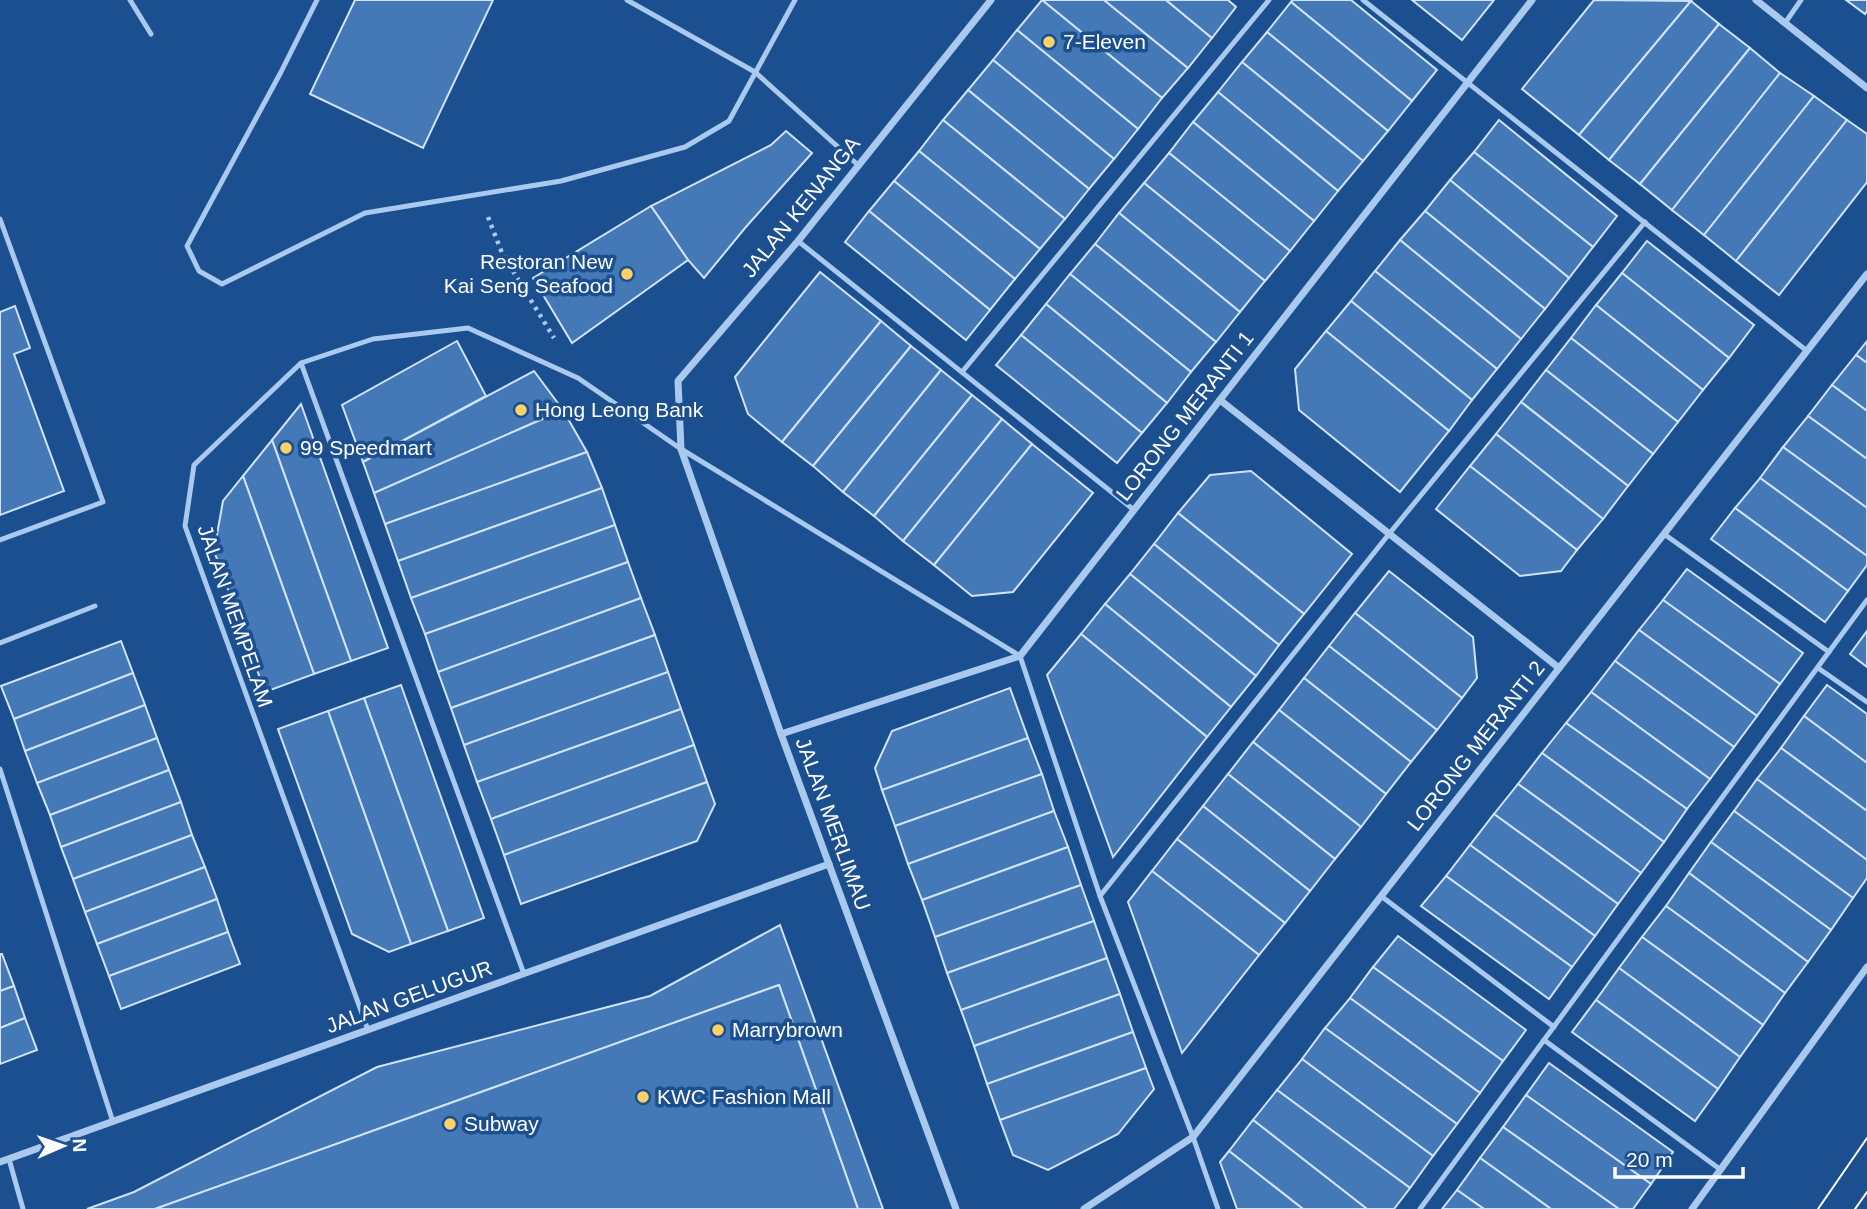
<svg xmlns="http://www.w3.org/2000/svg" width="1867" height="1209" font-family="Helvetica,sans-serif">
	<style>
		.building { fill: #4478b7; stroke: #cfe3fa; stroke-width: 2 }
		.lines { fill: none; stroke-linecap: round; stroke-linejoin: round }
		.path { stroke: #a9c9ee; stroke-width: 4.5; stroke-dasharray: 3.5 5; stroke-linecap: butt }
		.lane { stroke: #a9c9ee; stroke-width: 5 }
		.street { stroke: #a9c9ee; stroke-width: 7 }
		.tram { stroke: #fff; stroke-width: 2 }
		.poi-dot { fill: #ffd166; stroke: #1b4f8f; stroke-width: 2.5 }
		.labels { text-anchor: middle; stroke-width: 7; stroke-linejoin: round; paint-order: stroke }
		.poi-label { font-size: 21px; fill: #fff; stroke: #1b4f8f; text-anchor: start }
		.street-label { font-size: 21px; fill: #fff; stroke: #1b4f8f }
	</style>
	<rect width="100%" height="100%" fill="#1b4f8f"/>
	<g class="building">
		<polygon points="355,0 493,0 423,148 310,94"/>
		<polygon points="1042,0 1104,0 1188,68 1162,98"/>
		<polygon points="1042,0 1162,98 1138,129 1017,30"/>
		<polygon points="1104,0 1166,0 1212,38 1188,68"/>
		<polygon points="1166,0 1228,0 1236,7 1212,38"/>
		<polygon points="1293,0 1351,0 1437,70 1412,101 1291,2"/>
		<polygon points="1412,0 1494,0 1462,40"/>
		<polygon points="1594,0 1691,1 1579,135 1522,89"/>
		<polygon points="1846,0 1867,0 1867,11 1865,14"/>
		<polygon points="1691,1 1719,24 1609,160 1579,135"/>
		<polygon points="1291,2 1412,101 1388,131 1267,32"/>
		<polygon points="1719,24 1750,48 1640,184 1609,160"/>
		<polygon points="1017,30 1138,129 1114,159 993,60"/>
		<polygon points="1267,32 1388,131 1363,161 1242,62"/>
		<polygon points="1750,48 1780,73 1672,210 1640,184"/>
		<polygon points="993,60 1114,159 1089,189 968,90"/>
		<polygon points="1242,62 1363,161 1338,191 1218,92"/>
		<polygon points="1780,73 1814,96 1704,235 1672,210"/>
		<polygon points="968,90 1089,189 1065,219 943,120"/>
		<polygon points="1218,92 1338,191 1314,221 1193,122"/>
		<polygon points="1814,96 1847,120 1736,261 1704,235"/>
		<polygon points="943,120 1065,219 1040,249 919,151"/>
		<polygon points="1499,120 1617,216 1593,247 1474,152"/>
		<polygon points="1847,120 1867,134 1867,182 1779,295 1736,261"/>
		<polygon points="1193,122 1314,221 1290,251 1169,153"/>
		<polygon points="786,131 812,153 745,228 704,278 688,260 651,206 771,145"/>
		<polygon points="919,151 1040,249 1015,279 894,181"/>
		<polygon points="1474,152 1593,247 1569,278 1450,180"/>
		<polygon points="1169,153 1290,251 1265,281 1144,183"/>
		<polygon points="1450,180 1569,278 1545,309 1425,211"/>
		<polygon points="894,181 1015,279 990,310 869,211"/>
		<polygon points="1144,183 1265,281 1240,312 1119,213"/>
		<polygon points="651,206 688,260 572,343 533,278"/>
		<polygon points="869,211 990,310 966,340 845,242"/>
		<polygon points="1425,211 1545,309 1521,339 1400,240"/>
		<polygon points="1119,213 1240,312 1216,342 1095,244"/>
		<polygon points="1400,240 1521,339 1497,369 1375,271"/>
		<polygon points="1647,241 1754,325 1729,358 1622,273"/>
		<polygon points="1095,244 1216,342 1191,372 1070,274"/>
		<polygon points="1375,271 1497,369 1472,400 1351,301"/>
		<polygon points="820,272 881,321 782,442 748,414 735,377"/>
		<polygon points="1622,273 1729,358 1703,390 1596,305"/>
		<polygon points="1070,274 1191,372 1167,403 1046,304"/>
		<polygon points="1351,301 1472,400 1449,431 1326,331"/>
		<polygon points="1046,304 1167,403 1142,433 1021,335"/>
		<polygon points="1596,305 1703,390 1678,422 1571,338"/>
		<polygon points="15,306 30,348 14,354 64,491 0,515 0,312"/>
		<polygon points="881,321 911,346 813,466 782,442"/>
		<polygon points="1326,331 1449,431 1400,492 1299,410 1295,369"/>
		<polygon points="1021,335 1142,433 1117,463 996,365"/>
		<polygon points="1571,338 1678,422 1653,454 1546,370"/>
		<polygon points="457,341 486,396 363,462 342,405"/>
		<polygon points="1867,341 1867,363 1856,355"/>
		<polygon points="911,346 941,370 843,492 813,466"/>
		<polygon points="1856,355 1867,363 1867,411 1832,385"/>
		<polygon points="941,370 972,395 874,516 843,492"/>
		<polygon points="1546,370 1653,454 1628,486 1521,402"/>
		<polygon points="534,371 563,410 374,493 363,462"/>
		<polygon points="1832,385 1867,411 1867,459 1808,416"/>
		<polygon points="972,395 1002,419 903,541 874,516"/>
		<polygon points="1521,402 1628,486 1603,519 1496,434"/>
		<polygon points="301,404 388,648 351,661 272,440"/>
		<polygon points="563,410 587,452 385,524 374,493"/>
		<polygon points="1808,416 1867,459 1867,508 1783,447"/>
		<polygon points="1002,419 1032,444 934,565 903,541"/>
		<polygon points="1496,434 1603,519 1577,550 1470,466"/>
		<polygon points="272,440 351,661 314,674 243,476"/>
		<polygon points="1032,444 1093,493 1013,592 972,596 934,565"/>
		<polygon points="1783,447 1867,508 1867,556 1760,478"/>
		<polygon points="587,452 602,488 398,561 385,524"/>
		<polygon points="1470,466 1577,550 1561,571 1520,576 1436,509"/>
		<polygon points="1251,471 1352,554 1304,614 1178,513 1210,475"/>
		<polygon points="243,476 314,674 265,692 214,551 223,501"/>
		<polygon points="1760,478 1867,556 1867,565 1848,591 1735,508"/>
		<polygon points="602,488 615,525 411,598 398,561"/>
		<polygon points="1735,508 1848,591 1825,622 1711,539"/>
		<polygon points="1178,513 1304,614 1279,645 1154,544"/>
		<polygon points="615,525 628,562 425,634 411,598"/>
		<polygon points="1154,544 1279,645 1256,676 1130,574"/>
		<polygon points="628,562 641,598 438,672 425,634"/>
		<polygon points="1687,569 1803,653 1780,684 1663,600"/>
		<polygon points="1389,571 1473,637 1477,678 1462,698 1355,613"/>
		<polygon points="1130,574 1256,676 1231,707 1105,604"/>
		<polygon points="641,598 655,635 451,708 438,672"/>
		<polygon points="1663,600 1780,684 1757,716 1639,630"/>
		<polygon points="1105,604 1231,707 1207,737 1081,634"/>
		<polygon points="1355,613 1462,698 1437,730 1329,646"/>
		<polygon points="1639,630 1757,716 1734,747 1615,661"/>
		<polygon points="1867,631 1867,667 1850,654"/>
		<polygon points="1081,634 1207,737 1113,857 1047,675"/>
		<polygon points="655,635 668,672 464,745 451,708"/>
		<polygon points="121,641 133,673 14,719 1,686"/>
		<polygon points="1329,646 1437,730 1411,762 1304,678"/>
		<polygon points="1615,661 1734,747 1710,779 1591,692"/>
		<polygon points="668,672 681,709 477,782 464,745"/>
		<polygon points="133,673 145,705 25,751 14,719"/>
		<polygon points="1304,678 1411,762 1386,794 1279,710"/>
		<polygon points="401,685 484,918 448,931 364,698"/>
		<polygon points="1827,685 1867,714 1867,763 1804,716"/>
		<polygon points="1010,688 1028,738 882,790 875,768 892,731"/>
		<polygon points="1591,692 1710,779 1687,809 1566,723"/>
		<polygon points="364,698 448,931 411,944 328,711"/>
		<polygon points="145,705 157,738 37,783 25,751"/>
		<polygon points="681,709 694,745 491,819 477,782"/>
		<polygon points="1279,710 1386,794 1361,827 1253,742"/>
		<polygon points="328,711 411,944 389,952 352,934 278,729"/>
		<polygon points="1804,716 1867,763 1867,811 1781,748"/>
		<polygon points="1566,723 1687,809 1664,842 1542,753"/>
		<polygon points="157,738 169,770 50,815 37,783"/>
		<polygon points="1028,738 1042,774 895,826 882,790"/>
		<polygon points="1253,742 1361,827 1335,859 1228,774"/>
		<polygon points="694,745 707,782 504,855 491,819"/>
		<polygon points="1781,748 1867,811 1867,860 1757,779"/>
		<polygon points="1542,753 1664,842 1641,873 1518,784"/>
		<polygon points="169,770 181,802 61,847 50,815"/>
		<polygon points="1042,774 1054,811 908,864 895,826"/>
		<polygon points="1228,774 1335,859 1310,891 1203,806"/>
		<polygon points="1757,779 1867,860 1867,878 1853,898 1734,811"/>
		<polygon points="707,782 715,804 697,841 521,904 504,855"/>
		<polygon points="1518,784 1641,873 1618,904 1494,814"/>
		<polygon points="181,802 192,835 73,879 61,847"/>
		<polygon points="1203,806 1310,891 1285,923 1177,839"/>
		<polygon points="1054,811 1068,847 922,900 908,864"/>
		<polygon points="1734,811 1853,898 1831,930 1711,842"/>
		<polygon points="1494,814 1618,904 1595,936 1470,845"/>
		<polygon points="192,835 205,867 85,912 73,879"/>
		<polygon points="1177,839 1285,923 1259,955 1152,871"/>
		<polygon points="1711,842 1831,930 1808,962 1689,873"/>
		<polygon points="1470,845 1595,936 1572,967 1446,876"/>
		<polygon points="1068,847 1081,885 935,937 922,900"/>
		<polygon points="205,867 217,899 97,944 85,912"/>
		<polygon points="1152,871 1259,955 1182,1053 1128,902"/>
		<polygon points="1689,873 1808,962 1785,993 1666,906"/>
		<polygon points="1446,876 1572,967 1549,999 1421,906"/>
		<polygon points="1081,885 1094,921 947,973 935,937"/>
		<polygon points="217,899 228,932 109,976 97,944"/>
		<polygon points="1666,906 1785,993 1763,1025 1642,937"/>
		<polygon points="1094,921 1107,958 961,1010 947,973"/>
		<polygon points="780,925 883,1209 858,1209 779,985 155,1209 87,1209 134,1192 377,1067 650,996"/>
		<polygon points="228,932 240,964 121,1009 109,976"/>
		<polygon points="1398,936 1526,1030 1503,1061 1373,967"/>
		<polygon points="1642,937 1763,1025 1740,1057 1619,968"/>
		<polygon points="0,954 2,954 14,986 0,991"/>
		<polygon points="1107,958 1120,994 974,1046 961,1010"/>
		<polygon points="1373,967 1503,1061 1480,1093 1350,998"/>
		<polygon points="1619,968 1740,1057 1718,1089 1596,1000"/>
		<polygon points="779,985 858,1209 155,1209"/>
		<polygon points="14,986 25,1018 0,1028 0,991"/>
		<polygon points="1120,994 1133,1032 987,1084 974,1046"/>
		<polygon points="1350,998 1480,1093 1457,1124 1325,1028"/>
		<polygon points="1596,1000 1718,1089 1695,1121 1572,1032"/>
		<polygon points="25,1018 37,1050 0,1064 0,1028"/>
		<polygon points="1325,1028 1457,1124 1433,1156 1302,1059"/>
		<polygon points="1133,1032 1146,1068 1000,1120 987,1084"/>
		<polygon points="1302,1059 1433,1156 1410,1188 1277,1090"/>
		<polygon points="1549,1063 1673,1152 1651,1184 1526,1095"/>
		<polygon points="1146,1068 1154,1089 1118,1134 1048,1170 1013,1155 1000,1120"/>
		<polygon points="1277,1090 1410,1188 1394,1209 1367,1209 1253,1120"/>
		<polygon points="1526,1095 1651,1184 1633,1209 1619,1209 1503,1127"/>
		<polygon points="1253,1120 1367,1209 1303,1209 1229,1151"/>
		<polygon points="1503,1127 1619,1209 1551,1209 1480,1158"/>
		<polygon points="1229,1151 1303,1209 1237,1209 1220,1162"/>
		<polygon points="1480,1158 1551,1209 1484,1209 1457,1190"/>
		<polygon points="1457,1190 1484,1209 1442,1209"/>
	</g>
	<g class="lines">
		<polyline class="path" points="488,217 502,253 554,338"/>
		<g class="lane">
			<polyline points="130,0 151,34"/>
			<polyline points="317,0 281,72 187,246 199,271 222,284 365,213 561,181 685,147 729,121 795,0"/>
			<polyline points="627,0 755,72 858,165"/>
			<polyline points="1363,0 1807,351"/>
			<polyline points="1785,23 1801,0"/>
			<polyline points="0,219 103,502 0,540"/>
			<polyline points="798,241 1134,510"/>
			<polyline points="301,363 524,974"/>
			<polyline points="962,372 1269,0"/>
			<polyline points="1664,534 1829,652"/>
			<polyline points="0,643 95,606"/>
			<polyline points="1818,668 1867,702"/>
			<polyline points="0,769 113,1122"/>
			<polyline points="1100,896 1389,534 1645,222"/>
			<polyline points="1381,896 1554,1027"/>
			<polyline points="368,1030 185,526 194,465 301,363 373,339 468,328 578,378 681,449 1020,656 1100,896 1193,1137 1218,1209"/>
			<polyline points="1544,1040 1721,1170"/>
			<polyline points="9,1159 23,1209"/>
			<polyline points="1420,1209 1867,600"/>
		</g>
		<g class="street">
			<polyline points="1756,0 1867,88"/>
			<polyline points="1220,400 1559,668"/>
			<polyline points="781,734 1020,656 1532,0"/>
			<polyline points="0,1162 829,864"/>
			<polyline points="956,1209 781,734 681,449 678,381 798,241 991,0"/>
			<polyline points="1084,1209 1193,1137 1867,274"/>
			<polyline points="1692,1209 1867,967"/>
		</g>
		<g class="tram">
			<polyline points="1818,1209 1867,1138"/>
			<polyline points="1855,1209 1867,1192"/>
		</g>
	</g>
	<g class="poi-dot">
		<circle cx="1049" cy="42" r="7"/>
		<circle cx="627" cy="274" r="7"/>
		<circle cx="521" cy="410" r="7"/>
		<circle cx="286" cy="448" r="7"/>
		<circle cx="718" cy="1030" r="7"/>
		<circle cx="643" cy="1097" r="7"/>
		<circle cx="450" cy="1124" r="7"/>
	</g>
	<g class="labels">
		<g class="poi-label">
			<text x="1063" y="49">7-Eleven</text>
			<text x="613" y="269" text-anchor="end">Restoran New<tspan x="613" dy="24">Kai Seng Seafood</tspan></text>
			<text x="535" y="417">Hong Leong Bank</text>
			<text x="300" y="455">99 Speedmart</text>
			<text x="732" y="1037">Marrybrown</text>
			<text x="657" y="1104">KWC Fashion Mall</text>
			<text x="464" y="1131">Subway</text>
		</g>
		<g class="street-label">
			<text transform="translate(801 207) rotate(-51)" y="7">JALAN KENANGA</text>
			<text transform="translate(1185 416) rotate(-52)" y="7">LORONG MERANTI 1</text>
			<text transform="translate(235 616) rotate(71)" y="7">JALAN MEMPELAM</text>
			<text transform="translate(1476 746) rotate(-52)" y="7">LORONG MERANTI 2</text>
			<text transform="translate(833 824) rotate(70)" y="7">JALAN MERLIMAU</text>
			<text transform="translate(409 997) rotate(-20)" y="7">JALAN GELUGUR</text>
		</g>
	</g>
	<g transform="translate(63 1146) rotate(88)" stroke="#1b4f8f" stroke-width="5" paint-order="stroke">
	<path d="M0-5L12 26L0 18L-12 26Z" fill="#ffffff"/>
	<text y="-10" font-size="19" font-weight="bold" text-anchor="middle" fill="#ffffff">N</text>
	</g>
	<path d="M1615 1167v10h128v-10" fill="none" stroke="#ffffff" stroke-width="3.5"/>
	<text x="1626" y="1167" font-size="21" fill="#ffffff" stroke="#1b4f8f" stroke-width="5" paint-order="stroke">20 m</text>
</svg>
